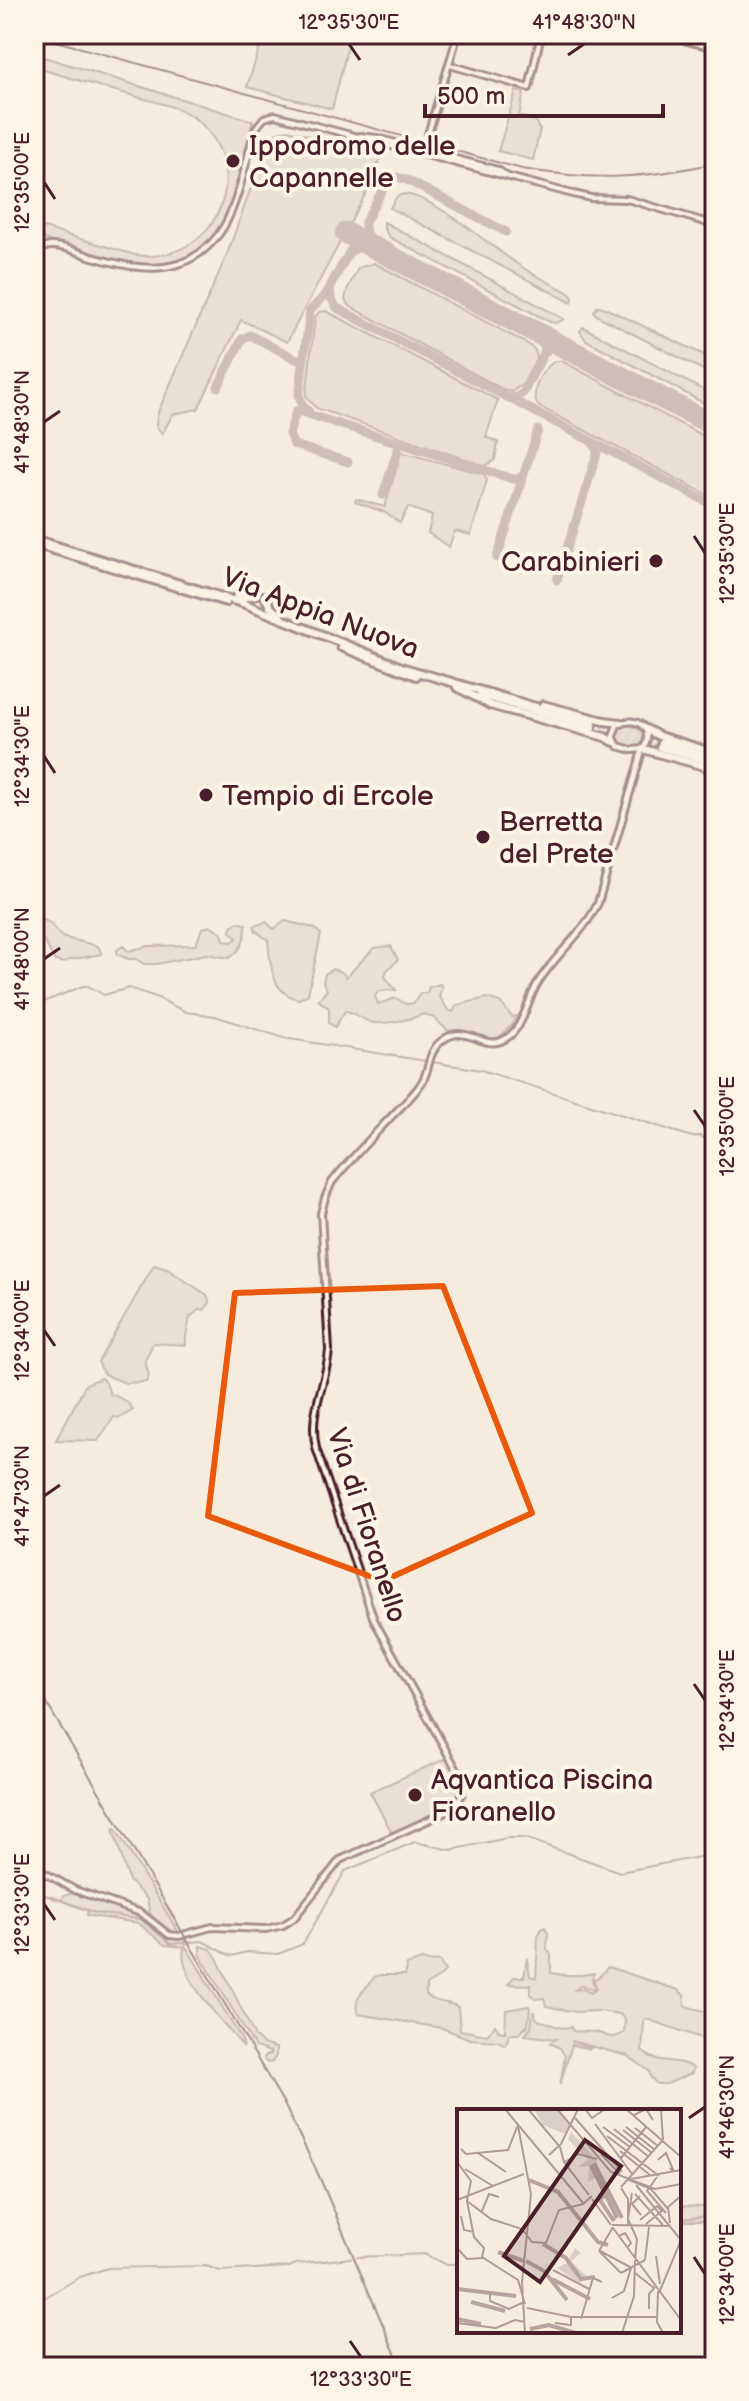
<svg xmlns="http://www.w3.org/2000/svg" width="749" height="2401" font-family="'Balsamiq Sans',sans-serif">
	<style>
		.green { fill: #dbcec4; stroke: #927678; stroke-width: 2 }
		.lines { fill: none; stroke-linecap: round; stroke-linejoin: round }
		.stream { stroke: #8c6e70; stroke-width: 2 }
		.taxiway { stroke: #a08684; stroke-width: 9 }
		.runway { stroke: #a08684; stroke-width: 22 }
		.tertiary-tunnel { stroke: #d3c3ba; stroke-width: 4; stroke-dasharray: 4 2; stroke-linecap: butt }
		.primary-tunnel { stroke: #d3c3ba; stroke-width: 6; stroke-dasharray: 6 3; stroke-linecap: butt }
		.tertiary-casing { stroke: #4a1f2b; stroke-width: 10 }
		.primary-casing { stroke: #4a1f2b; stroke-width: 12 }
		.tertiary { stroke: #fcf5e5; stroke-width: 4 }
		.primary { stroke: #fcf5e5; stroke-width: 6 }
		.rail { stroke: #4a1f2b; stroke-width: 2 }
		.marked { fill: none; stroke: #e8590c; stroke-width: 6; stroke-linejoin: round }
		.ticks { fill: none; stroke: #4a1f2b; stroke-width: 3 }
		.poi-dot { fill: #4a1f2b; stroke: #fcf5e5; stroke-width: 3 }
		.labels { text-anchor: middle; stroke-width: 8; stroke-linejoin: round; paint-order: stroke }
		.poi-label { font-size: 28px; fill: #4a1f2b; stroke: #fcf5e5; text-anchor: start }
		.street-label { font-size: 28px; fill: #4a1f2b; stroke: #fcf5e5 }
		.inset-river { fill: none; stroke: #b8a39e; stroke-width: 4 }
		.inset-road { fill: none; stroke: #b19a96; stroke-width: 2 }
		.view { fill: #4a1f2b; fill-opacity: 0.15; stroke: #4a1f2b; stroke-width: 4 }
		.inset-edge { fill: none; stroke: #4a1f2b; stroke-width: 4 }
		.neatline { fill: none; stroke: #4a1f2b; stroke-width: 3 }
		.ticks-label { font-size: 20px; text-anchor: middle; fill: #4a1f2b }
	</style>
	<rect width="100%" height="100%" fill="#f5ecde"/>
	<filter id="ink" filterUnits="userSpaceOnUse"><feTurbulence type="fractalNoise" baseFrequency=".0125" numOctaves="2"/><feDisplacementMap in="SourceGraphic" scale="16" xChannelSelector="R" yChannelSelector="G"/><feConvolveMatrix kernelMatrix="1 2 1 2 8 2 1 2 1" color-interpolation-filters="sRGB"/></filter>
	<g filter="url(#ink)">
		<g class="green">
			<polygon points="264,34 351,34 332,109 247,87"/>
			<path d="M34 54 253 121 228 213C188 299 101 256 34 236V225L135 255C214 266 258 173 197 120 180 106 154 102 134 96 101 87 67 77 34 67Z"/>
			<polygon points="516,91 524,93 519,116 536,121 538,128 540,129 533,160 498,151"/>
			<polygon points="288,130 382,155 366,193 287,342 241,320 198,409 173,414 162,434 156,425 158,412 226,257 269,138 278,132"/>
			<path d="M404 194C437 197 495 251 525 269 539 278 555 285 569 293L573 297 572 303 390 208 397 196Z"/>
			<polygon points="384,222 564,319 557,323 550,322 389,237 384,229"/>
			<polygon points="374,263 528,344 535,350 537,357 523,384 511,392 502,389 351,307 345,300 347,290 358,268"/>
			<polygon points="598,306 603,307 715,360 715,376 596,315 594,311"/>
			<polygon points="326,311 498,400 486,437 498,442 495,460 485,466 316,408 306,396 315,317 319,312"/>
			<polygon points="583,327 715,396 715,409 586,340 580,331"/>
			<path d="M555 361H562L715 442V499L538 406C529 392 541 370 555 361Z"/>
			<polygon points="401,452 484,474 487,480 471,535 455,531 449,547 428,533 432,516 408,507 400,523 384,512 355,502 356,499 385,507"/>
			<polygon points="628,724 643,731 645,739 642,745 633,747 618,741 616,730 619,727"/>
			<polygon points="42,919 50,923 62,937 98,946 102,954 69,960 64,963 55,961 38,930 38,922"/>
			<path d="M285 921 314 928 321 934 308 994 299 999C271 994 270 963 268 940L256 931 254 926 266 922 274 929Z"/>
			<path d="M238 922 246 924C246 938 241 951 229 958L206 954 157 964H144L136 959H128L117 954V950L123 946 128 951 148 946 196 945 202 928 211 926 221 932 225 941 232 942 237 938 231 932 232 926Z"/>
			<path d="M391 946 398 960 387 970 385 977 396 990 379 991 375 996 378 1004 396 998 406 1004 414 1003 420 993H427L429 987 440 984 442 987 439 996 448 1010 453 1012 457 1005 487 998 500 1002 512 1017 517 1016 513 1024 503 1034 497 1038H489L474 1033 447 1030 434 1018 424 1014C411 1019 383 1026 370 1022 361 1019 355 1012 345 1011L335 1027 329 1023V1008L318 1000 327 990 323 982 325 974 332 969 342 972 346 977 374 948Z"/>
			<polygon points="154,1265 167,1269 207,1295 210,1303 204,1310 200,1309 190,1317 186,1336 186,1345 153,1343 145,1361 149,1375 146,1382 125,1383 104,1374 98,1362"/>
			<path d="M101 1378 106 1383 110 1394C118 1396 130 1402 133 1410L120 1418 114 1417 98 1441 56 1440 86 1384Z"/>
			<path d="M447 1758C456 1775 465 1789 451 1805L392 1833 370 1792Z"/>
			<polygon points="115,1828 179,1933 167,1931 150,1914 147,1899 129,1881 113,1829"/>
			<polygon points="76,1892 139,1914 168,1936 183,1936 186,1942 185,1947 165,1945 138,1923 91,1916 87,1915 88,1910 49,1896 62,1900 63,1896"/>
			<path d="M545 1927 548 1933 547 1949 551 1955V1973C565 1976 580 1976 594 1973L592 1979 595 1987 593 1990 581 1985 575 1990 583 1989 591 1993 596 1989 594 1979 599 1977 608 1967 678 1990 684 1995 685 2006 715 2014V2018L704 2039 647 2019 644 2021 642 2051C659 2066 677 2057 693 2068L692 2073 667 2084H657L651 2078 649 2071 628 2056 571 2041 591 2048 590 2049 572 2045 560 2085 565 2056 560 2048 550 2043 556 2039 525 2035 531 2027 533 2012H535L536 2018 540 2021C550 2021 554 2030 571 2027L573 2031C581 2032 588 2031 595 2032 610 2035 607 2041 624 2033L625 2020 620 2014 598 2011 575 2012 546 2006 544 1998 536 1999 531 1994V1985L508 1984 514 1977H524L527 1958 530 1976 536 1978 538 1936 542 1928Z"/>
			<polygon points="200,1946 211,1949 217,1958 255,2037 263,2044 276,2048 276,2056 272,2062 267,2063 264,2059 265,2056 270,2054 270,2052 255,2047 200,1955"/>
			<path d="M187 1948 242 2040 244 2048C227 2026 177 1977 184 1949Z"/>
			<path d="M422 1960 428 1962 439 1961 445 1971 441 1976 426 1985V1995C437 2005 448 2000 458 2007L460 2030 487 2035 495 2025 499 2031 505 2032 506 2010 529 2006 530 2009 528 2025 519 2034H510L505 2045 498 2041 470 2039 442 2028 358 2014C352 1996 366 1991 374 1977L380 1975H405L406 1965Z"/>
			<polygon points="715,2176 715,2223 711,2221 683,2221 679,2220 679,2206 704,2207 711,2203"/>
		</g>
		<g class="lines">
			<g class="stream">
				<polyline points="34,1006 83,986 88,986 104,995 129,988 156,997 186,1012 215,1016 284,1038 481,1070 692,1137 699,1136 715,1142"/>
				<polyline points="34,1891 95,1913 140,1919 171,1944 202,1941 231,1956 248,1952 278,1954 303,1944 345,1871 415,1842 451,1850 507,1838 525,1838 620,1872 715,1854"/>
				<path d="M679 2218C691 2221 703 2213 715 2218"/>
				<polyline points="357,2257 424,2254 445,2264 459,2264"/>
				<polyline points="34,2304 80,2277 108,2268 206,2266 220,2271 289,2267 296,2264 351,2258"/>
			</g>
			<g class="taxiway">
				<path d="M379 249C369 242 364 235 365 222L387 182 397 177 407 180 506 232"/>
				<polyline points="330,287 331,298 337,308 715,506"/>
				<polyline points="545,352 551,347 563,346"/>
				<polyline points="218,387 242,339 250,335 298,360 303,357"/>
				<polyline points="509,398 517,397 523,393 544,353 545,345 541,335"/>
				<polyline points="296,411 289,434 294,445 348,462"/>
				<polyline points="309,412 302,405 299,395 310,311 325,295 350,251 362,246 375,248"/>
				<polyline points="295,415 299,411 323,419 513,479 519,479 523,475"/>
				<polyline points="383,495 399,445 402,444"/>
				<polyline points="497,558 538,430"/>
				<polyline points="557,580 597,454 596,447 593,443"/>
			</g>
			<polyline class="runway" points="346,233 715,426"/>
			<polyline class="tertiary-tunnel" points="422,150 428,134"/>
			<g class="primary-tunnel">
				<polyline points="593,724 662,742"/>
				<polyline points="592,728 660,747"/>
			</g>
			<defs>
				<g id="tertiary">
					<polyline points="658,34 715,48"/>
					<polyline points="450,65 529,88 541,34"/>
					<polyline points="428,134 458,34"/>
					<polyline points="360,136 377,138 498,170 505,175"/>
					<path d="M34 259C38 251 44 245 53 246 65 246 78 252 89 256 137 270 184 280 219 234 238 209 246 158 256 128L264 118 275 115 573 194 591 198 627 199 715 225"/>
					<path d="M34 1867 75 1890 141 1913 169 1935 179 1936 212 1927 266 1929 283 1925 294 1918 340 1860 444 1813C461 1804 466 1791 459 1774L374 1620 316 1448C308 1411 326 1387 329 1350L321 1213 325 1198 332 1182C350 1160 370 1139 389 1119 400 1107 414 1096 422 1082 431 1067 427 1051 443 1040 466 1023 482 1049 501 1041 523 1032 526 1004 536 986 553 956 584 934 598 903L642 751C657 728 636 715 617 725L613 736 618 746 632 750 643 749"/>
				</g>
				<g id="primary">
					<polyline points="34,539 245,604 404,668 593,724"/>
					<polyline points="34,544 226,602"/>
					<polyline points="265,596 270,607 280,615"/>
					<polyline points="236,598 243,598 257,594"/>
					<polyline points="341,647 416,676"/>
					<polyline points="457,687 490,705 605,737 614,742"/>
					<polyline points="480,695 592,728"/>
					<polyline points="543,705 604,721 621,723"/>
					<polyline points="646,729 659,736 715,753"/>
					<polyline points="662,742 715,759"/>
					<polyline points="660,747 715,763"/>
					<polyline points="643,749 715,769"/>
				</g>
			</defs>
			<use href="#tertiary" class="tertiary-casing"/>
			<use href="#primary" class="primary-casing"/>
			<use href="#tertiary" class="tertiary"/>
			<use href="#primary" class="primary"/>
			<g class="rail">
				<path d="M34 35 522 169C595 181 643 179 715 163"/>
				<polyline points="34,1682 283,2102 319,2176 401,2367"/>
			</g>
		</g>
	</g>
	<path d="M0 0H749V2401H0ZM443 1286 532 1513 383 1581 208 1516 235 1293Z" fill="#f5ecde" fill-opacity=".55" fill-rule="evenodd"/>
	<path class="marked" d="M443 1286 532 1513 383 1581 208 1516 235 1293Z"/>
	<path class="ticks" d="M349 44 360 60M568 55 584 44M44 182 55 199M44 422 60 411M694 536 705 553M44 756 55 773M44 959 60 948M694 1110 705 1126M44 1330 55 1346M44 1496 60 1485M694 1684 705 1700M44 1904 55 1920M689 2118 705 2107M694 2257 705 2274M350 2341 361 2357"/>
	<g class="poi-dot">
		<circle cx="233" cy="161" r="8"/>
		<circle cx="656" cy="561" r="8"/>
		<circle cx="206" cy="795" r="8"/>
		<circle cx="483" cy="837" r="8"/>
		<circle cx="415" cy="1795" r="8"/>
	</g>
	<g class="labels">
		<g class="poi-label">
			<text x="249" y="155">Ippodromo delle<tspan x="249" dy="32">Capannelle</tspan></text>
			<text x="640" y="571" text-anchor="end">Carabinieri</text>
			<text x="222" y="805">Tempio di Ercole</text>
			<text x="499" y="831">Berretta<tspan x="499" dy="32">del Prete</tspan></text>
			<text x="431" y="1789">Aqvantica Piscina<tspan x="431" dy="32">Fioranello</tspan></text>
		</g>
		<g class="street-label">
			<text transform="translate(321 612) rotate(21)" y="10">Via Appia Nuova</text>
			<text transform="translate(368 1525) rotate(72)" y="10">Via di Fioranello</text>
		</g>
	</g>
	<g transform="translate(457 2109)">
		<rect width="224" height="224" fill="#f5ecde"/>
		<path d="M77 0H100L113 16 108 25 86 16ZM114 23 141 52 132 57H137L163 108 146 88 140 68 131 73 132 57 121 58 131 51 111 30ZM118 139 124 144 114 152 130 168 122 174 100 159 110 154Z" fill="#dbcec4"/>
		<path class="inset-river" d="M137 54 165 109M134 56 160 109M72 71 101 83 141 133 151 136M151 82 143 91 157 112M86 135 109 149 124 170 138 168M41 143 67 152M69 152 87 162 110 191M95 170 133 190M0 180 59 187M14 193 48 202M0 210 24 215M73 220 92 216 119 224"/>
		<path class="inset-road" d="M48 0 127 95M71 0 103 38 107 53 132 86M100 0 154 63 198 80 224 75M128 0 135 9 148 0M169 0 224 48M204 0 206 31M177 6 189 0 196 11M118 9 148 43M138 15 175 65M61 17 74 85 65 173 68 224M146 18 173 38M169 18 198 41M178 19 201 37M157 20 192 48M166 21 195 44M150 27 202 67M4 40 9 45 51 41 61 16M163 42 193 66M148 43 165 63M21 44 49 63M144 45 163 65M92 46 104 35 121 0M164 49 189 18M201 51 209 44 217 63 213 59M0 53 14 72 10 92 17 128 27 139 25 148 61 171 68 195M108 53 121 45 140 50M8 60 36 77M200 68 190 82 209 104M170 70 194 80 211 100M174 70 224 61M179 76 224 131M164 78 205 32M164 79 171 90V116M175 84 171 110 180 130 178 150M178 85 206 116M183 87 175 95 184 106M135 90 154 116M0 91 67 65M10 92 34 110 65 120 75 133 89 134 102 101 126 95 135 87M25 102 32 85 42 88M4 107 7 121 17 123M183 111 200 97 205 102 189 115M213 114 211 98 224 87M155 116 214 117M156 119 224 211M162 127 168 124 174 134 170 139M0 139 10 150 26 149M142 142 164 164M142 142 156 118M143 142 175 159M199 147 203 175M188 151 192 118M96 161 132 180M164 164 188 151M178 164 197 179M201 182 200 213 206 224M33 183V192L52 200 67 193M202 184 224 131M155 189 167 182 174 159M70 199 114 208H200M192 200V185L198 178M124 210 136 169 145 173M0 214 39 219 58 211 68 213M98 214 114 216V208M165 224 177 187 178 151"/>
		<path class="view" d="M128 31 164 57 83 173 47 147Z"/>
		<rect width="224" height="224" class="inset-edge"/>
	</g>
	<rect width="749" height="2401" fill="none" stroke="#fcf5e5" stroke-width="88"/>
	<path d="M425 104v12h238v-12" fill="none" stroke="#4a1f2b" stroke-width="4"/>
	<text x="437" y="104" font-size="24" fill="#4a1f2b" stroke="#fcf5e5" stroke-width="6" paint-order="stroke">500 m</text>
	<rect x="44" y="44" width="661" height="2313" class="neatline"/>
	<g class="ticks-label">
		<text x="349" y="29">12°35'30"E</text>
		<text x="584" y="29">41°48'30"N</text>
		<text transform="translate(22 182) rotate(-90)" y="7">12°35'00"E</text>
		<text transform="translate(22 422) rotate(-90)" y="7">41°48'30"N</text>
		<text transform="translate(727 553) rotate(-90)" y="7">12°35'30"E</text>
		<text transform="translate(22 756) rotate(-90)" y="7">12°34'30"E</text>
		<text transform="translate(22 959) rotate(-90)" y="7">41°48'00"N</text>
		<text transform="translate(727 1126) rotate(-90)" y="7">12°35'00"E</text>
		<text transform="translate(22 1330) rotate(-90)" y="7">12°34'00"E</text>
		<text transform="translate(22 1496) rotate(-90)" y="7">41°47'30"N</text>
		<text transform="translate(727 1700) rotate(-90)" y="7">12°34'30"E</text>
		<text transform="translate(22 1904) rotate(-90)" y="7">12°33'30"E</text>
		<text transform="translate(727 2107) rotate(-90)" y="7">41°46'30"N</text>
		<text transform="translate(727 2274) rotate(-90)" y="7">12°34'00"E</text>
		<text x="361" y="2386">12°33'30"E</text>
	</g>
</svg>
